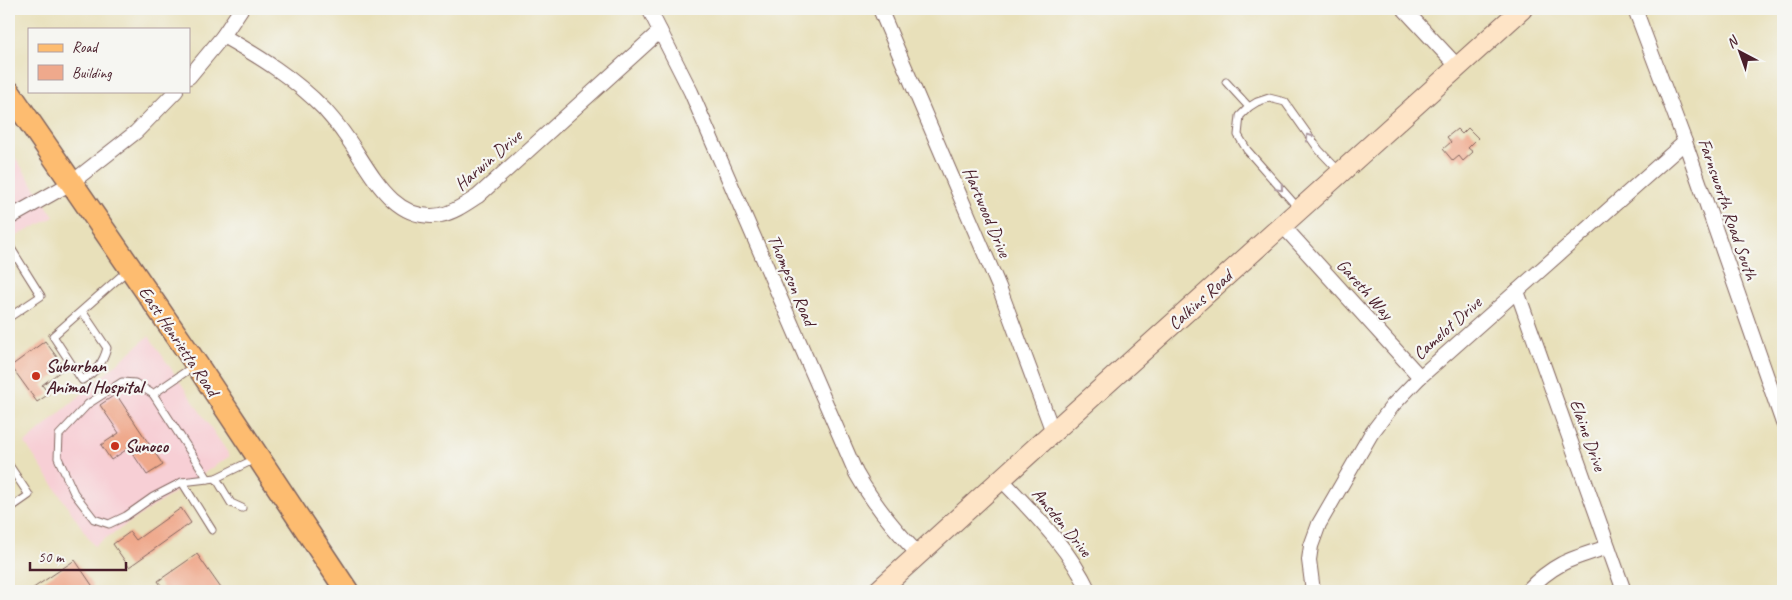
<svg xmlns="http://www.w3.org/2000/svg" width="1792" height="600" font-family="Caveat,sans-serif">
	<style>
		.built { fill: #f7cfd5 }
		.building { fill: #efa98c }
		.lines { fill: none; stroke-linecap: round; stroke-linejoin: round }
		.service-casing { stroke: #81635d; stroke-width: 9 }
		.minor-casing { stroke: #81635d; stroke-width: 16 }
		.secondary-casing { stroke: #81635d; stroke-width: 22 }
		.primary-casing { stroke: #81635d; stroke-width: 25 }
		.service { stroke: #fff; stroke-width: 7 }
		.minor { stroke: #fff; stroke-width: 14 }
		.secondary { stroke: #fee4c6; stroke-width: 20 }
		.primary { stroke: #fdbc70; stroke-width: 22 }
		.oneway { stroke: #ae9aa0 }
		.poi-dot { fill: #c8321e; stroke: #f6f6f2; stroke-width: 2 }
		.labels { text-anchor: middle; stroke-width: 4.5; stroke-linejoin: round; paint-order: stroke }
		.street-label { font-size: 18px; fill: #4a1f2b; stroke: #f6f6f2 }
		.poi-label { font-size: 18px; font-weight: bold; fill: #4a1f2b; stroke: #f6f6f2; text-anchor: start }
	</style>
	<rect width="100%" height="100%" fill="#f6f6f2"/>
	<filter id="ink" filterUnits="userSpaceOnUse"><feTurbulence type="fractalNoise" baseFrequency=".02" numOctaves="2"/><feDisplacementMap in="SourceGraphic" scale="10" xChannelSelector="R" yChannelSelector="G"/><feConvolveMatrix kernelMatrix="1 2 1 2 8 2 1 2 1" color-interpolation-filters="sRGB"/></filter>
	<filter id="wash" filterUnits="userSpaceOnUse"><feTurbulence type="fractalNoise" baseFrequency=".0096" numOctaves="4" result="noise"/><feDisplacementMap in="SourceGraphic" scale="20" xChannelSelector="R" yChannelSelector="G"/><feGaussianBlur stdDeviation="1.12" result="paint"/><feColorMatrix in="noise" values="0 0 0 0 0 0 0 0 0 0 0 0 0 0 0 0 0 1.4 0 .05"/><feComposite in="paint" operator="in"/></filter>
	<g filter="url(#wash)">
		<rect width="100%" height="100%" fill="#e8e0ba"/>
		<g class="built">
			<polygon points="9,148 54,217 9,240"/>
			<polygon points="149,336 230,456 94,546 25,443"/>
		</g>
		<g id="blocks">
			<g class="building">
				<polygon points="1468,128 1478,138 1468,148 1473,152 1463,161 1459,156 1453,161 1443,149 1451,142 1447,137 1457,129 1462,134"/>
				<polygon points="45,341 65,368 42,385 49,394 37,402 11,366"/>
				<polygon points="116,394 163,465 147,475 129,448 111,460 101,445 119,433 100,405"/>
				<polygon points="181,508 191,523 129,567 113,544 130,532 136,540"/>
				<polygon points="197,554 223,591 165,591 158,581"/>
				<polygon points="75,560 96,591 29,591"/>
			</g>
		</g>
	</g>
	<g filter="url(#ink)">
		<use href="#blocks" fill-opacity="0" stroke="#81635d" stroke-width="1"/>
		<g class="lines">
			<defs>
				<g id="service">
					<polyline points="1226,82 1249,107"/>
					<polyline points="1299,209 1247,150 1238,135 1240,116 1249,107 1257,102 1269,98 1285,102 1319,150 1339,171"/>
					<polyline points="9,245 41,296 11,316"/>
					<path d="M82 311 107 348C103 363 96 372 82 380L53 336 128 270"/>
					<polyline points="194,366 153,394 135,383 122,382 88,404 59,435 58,458 74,493 94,519 109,524 126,516 153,497 182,482 216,478 255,459"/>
					<polyline points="153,394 208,479"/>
					<polyline points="9,465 29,495 9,509"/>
					<polyline points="216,478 231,503 242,508"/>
					<polyline points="182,482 212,530"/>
				</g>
				<g id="minor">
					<path d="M649 9 691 92 856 473C874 505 894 529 919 555"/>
					<polyline points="880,9 999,287 1053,432"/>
					<polyline points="1404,9 1458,67"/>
					<polyline points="1635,9 1685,142 1783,423"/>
					<path d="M223 36C260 57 294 78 324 109 331 117 339 126 345 135 369 167 391 224 441 215 455 212 467 203 478 196L660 31"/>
					<polyline points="189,77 223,36 241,9"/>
					<polyline points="9,218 71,183 136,132 176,91"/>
					<polyline points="1283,226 1420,377"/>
					<polyline points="1517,291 1624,591"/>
					<path d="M1002 480C1034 514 1069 548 1089 591"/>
					<polyline points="1313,591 1309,560 1311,546 1319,524 1371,434 1393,405 1420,377 1685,142"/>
					<path d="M1527 591C1555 562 1571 559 1608 547"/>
				</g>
				<polyline id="secondary" points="878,591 1053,432 1522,9"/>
				<polyline id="primary" points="9,92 197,365 347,591"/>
			</defs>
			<use href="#service" class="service-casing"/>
			<use href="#minor" class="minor-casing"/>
			<use href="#secondary" class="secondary-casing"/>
			<use href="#primary" class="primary-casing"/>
			<use href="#service" class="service"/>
			<use href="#minor" class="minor"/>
			<use href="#secondary" class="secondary"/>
			<use href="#primary" class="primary"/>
		</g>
		<defs><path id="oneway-chevron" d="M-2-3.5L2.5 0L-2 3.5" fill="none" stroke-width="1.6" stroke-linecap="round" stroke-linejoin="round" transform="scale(1.25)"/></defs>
		<g class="oneway">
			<use href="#oneway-chevron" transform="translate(1309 137) rotate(-126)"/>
			<use href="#oneway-chevron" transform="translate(1280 188) rotate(49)"/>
		</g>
	</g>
	<g class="poi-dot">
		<circle cx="36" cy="376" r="5"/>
		<circle cx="115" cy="446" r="5"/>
	</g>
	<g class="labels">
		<g class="street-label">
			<text transform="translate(488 160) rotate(-41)" y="6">Harwin Drive</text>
			<text transform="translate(1728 209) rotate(71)" y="6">Farnsworth Road South</text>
			<text transform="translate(987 212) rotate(67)" y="6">Hartwood Drive</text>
			<text transform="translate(792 280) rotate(67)" y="6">Thompson Road</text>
			<text transform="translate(1365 289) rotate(48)" y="6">Gareth Way</text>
			<text transform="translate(1200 300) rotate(-42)" y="6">Calkins Road</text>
			<text transform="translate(1447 328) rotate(-42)" y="6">Camelot Drive</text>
			<text transform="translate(179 341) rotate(56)" y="6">East Henrietta Road</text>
			<text transform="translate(1588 435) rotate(70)" y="6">Elaine Drive</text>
			<text transform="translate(1062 522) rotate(51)" y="6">Amsden Drive</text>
		</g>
		<g class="poi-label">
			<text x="46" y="372">Suburban<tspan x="46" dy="21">Animal Hospital</tspan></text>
			<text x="125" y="452">Sunoco</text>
		</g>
	</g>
	<rect width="1792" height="600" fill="none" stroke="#f6f6f2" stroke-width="30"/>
	<rect x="28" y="28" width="162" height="65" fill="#f6f6f2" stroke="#b1a0a2"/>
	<rect x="38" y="44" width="25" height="8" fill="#fdbc70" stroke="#b1a0a2"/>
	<text x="72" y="52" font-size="15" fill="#4a1f2b">Road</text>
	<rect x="38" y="65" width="25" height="15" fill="#efa98c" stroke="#b1a0a2"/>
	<text x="72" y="78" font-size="15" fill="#4a1f2b">Building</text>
	<g transform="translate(1740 52) rotate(319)" stroke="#f6f6f2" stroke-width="4" paint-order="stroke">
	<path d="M0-4L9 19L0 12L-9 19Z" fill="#4a1f2b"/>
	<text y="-8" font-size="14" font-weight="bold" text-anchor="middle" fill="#4a1f2b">N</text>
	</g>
	<path d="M30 562v8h96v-8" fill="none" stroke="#4a1f2b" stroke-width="2.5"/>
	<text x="38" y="562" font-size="15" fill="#4a1f2b" stroke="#f6f6f2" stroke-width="4" paint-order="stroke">50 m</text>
</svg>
